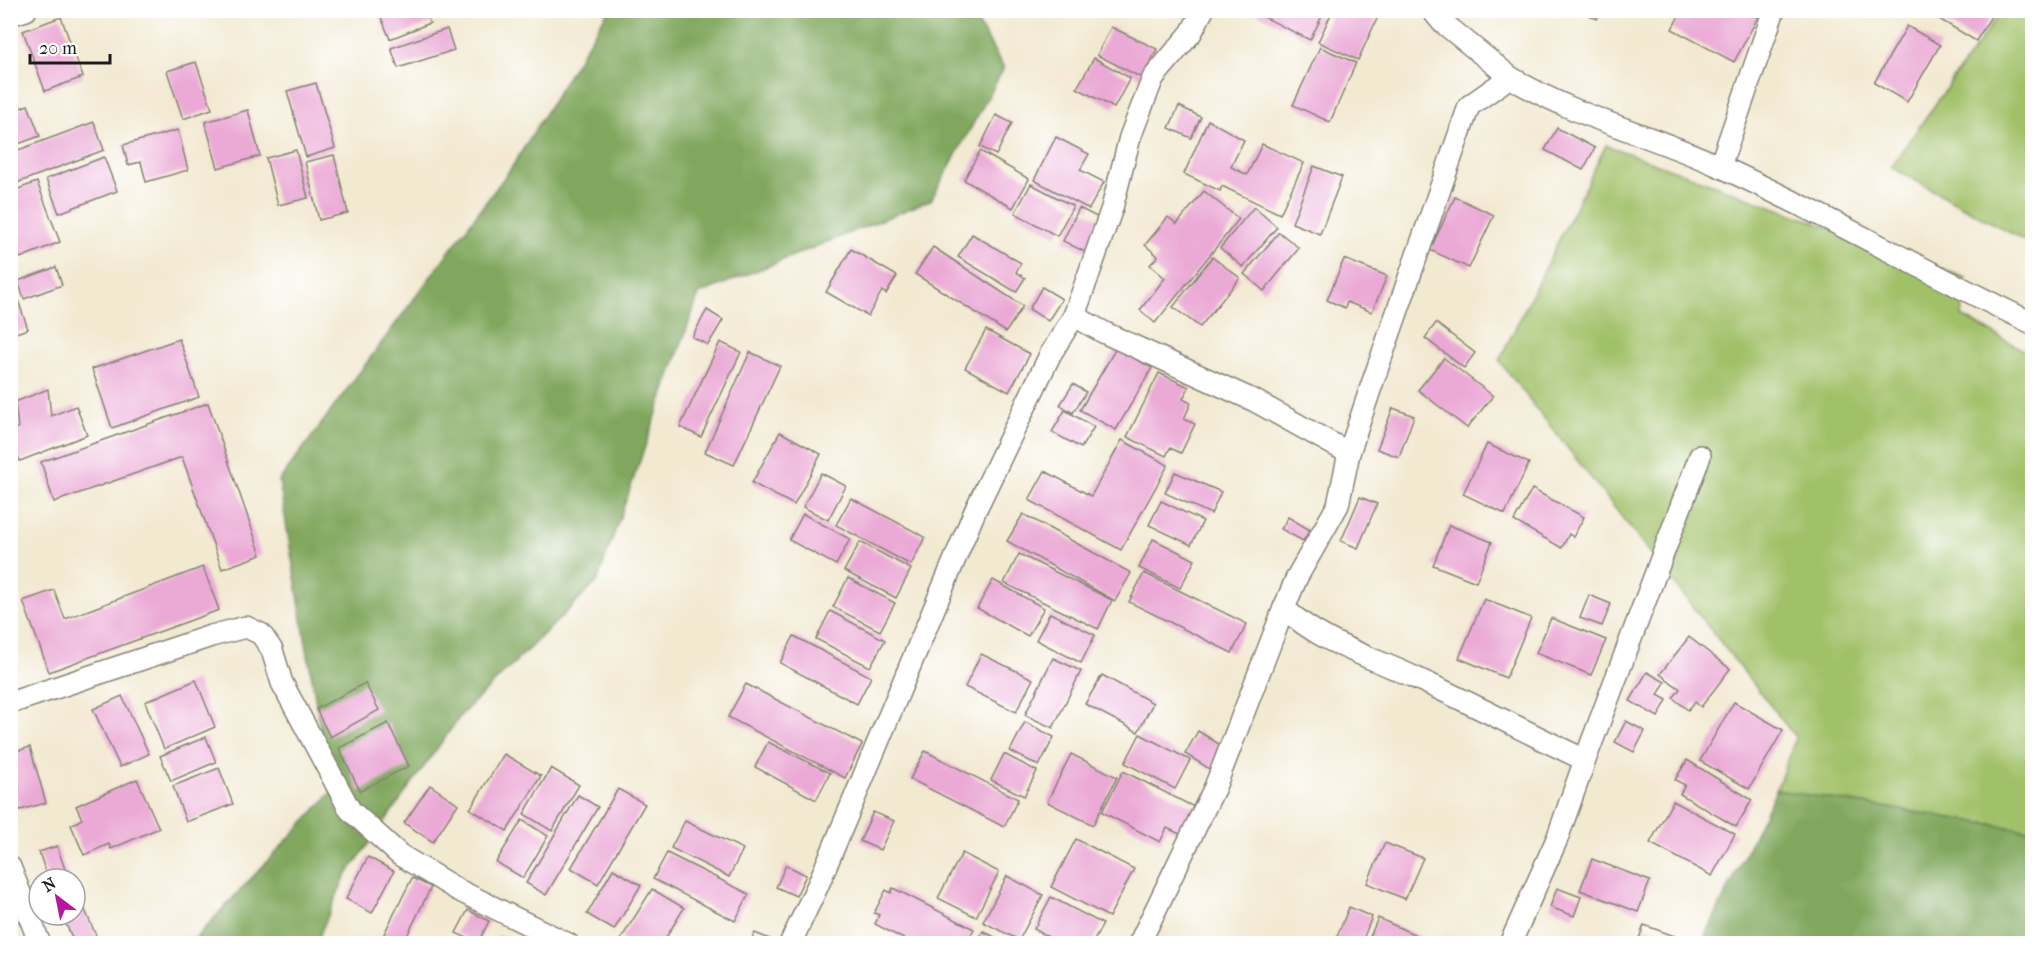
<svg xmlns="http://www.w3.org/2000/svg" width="2043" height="954" font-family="'IM FELL French Canon',serif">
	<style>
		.green { fill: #a1c169; stroke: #5e6e42; stroke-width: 1.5 }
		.forest { fill: #80a75d; stroke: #4e623c; stroke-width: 1.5 }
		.building { fill: #ebaad6 }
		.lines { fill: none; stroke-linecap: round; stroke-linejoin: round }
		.minor-casing { stroke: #878276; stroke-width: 24 }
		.minor { stroke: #fff; stroke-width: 21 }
	</style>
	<rect width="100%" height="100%" fill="#fff"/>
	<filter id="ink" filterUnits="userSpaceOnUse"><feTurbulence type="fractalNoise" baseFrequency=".0167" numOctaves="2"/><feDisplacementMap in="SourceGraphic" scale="12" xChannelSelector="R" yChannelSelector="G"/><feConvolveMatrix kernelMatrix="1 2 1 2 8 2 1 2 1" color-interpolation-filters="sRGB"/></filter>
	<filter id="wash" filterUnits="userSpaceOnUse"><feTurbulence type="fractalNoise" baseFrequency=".008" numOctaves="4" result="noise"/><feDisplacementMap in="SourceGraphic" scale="24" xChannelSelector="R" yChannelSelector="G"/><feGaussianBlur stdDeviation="1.35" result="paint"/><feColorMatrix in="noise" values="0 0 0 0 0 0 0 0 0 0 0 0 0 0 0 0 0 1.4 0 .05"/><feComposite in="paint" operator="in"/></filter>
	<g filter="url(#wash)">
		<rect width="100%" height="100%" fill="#f2e9d1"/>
		<g class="green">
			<polygon points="2001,11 2032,11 2032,245 1891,167"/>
			<polygon points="1606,145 1966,278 1962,316 2032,355 2032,831 1776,790 1796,738 1499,361"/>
		</g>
		<g class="forest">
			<polygon points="608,11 971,11 1004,68 931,200 699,294 597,582 461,715 345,877 316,943 190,944 331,793 279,481 512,167"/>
			<polygon points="1776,790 2032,831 2032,943 1702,943"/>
		</g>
		<g id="blocks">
			<g class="building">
				<polygon points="378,10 424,10 430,23 390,39"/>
				<polygon points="1250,10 1325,10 1310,40"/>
				<polygon points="1333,10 1381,10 1358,60 1318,42"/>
				<polygon points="1580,10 1601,10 1597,19"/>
				<polygon points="1682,10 1745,10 1758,17 1734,62 1672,29"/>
				<polygon points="1924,10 1995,10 1976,41"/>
				<polygon points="61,17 83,77 45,91 23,31"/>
				<polygon points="1907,26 1940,45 1907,102 1874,83"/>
				<polygon points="1111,27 1157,49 1142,78 1097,55"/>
				<polygon points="447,29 454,50 398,68 391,48"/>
				<polygon points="1320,47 1356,63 1330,122 1293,105"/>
				<polygon points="1094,58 1130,78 1114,108 1077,88"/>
				<polygon points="196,62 212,109 183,119 167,71"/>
				<polygon points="316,83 335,148 306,157 287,91"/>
				<polygon points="28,105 40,136 10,147 10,112"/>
				<polygon points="1179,106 1201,117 1191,138 1169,128"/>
				<polygon points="248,110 260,156 218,168 205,122"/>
				<polygon points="996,115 1012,123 996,155 980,147"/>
				<polygon points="1208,120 1244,140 1231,167 1247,175 1262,144 1304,163 1280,214 1222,186 1220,191 1184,174"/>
				<polygon points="94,122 104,150 14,184 10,176 10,153"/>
				<polygon points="1557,128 1595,148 1583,170 1545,150"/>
				<polygon points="178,130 188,170 146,182 141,162 128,165 123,145"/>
				<polygon points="1056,137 1089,154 1080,170 1104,182 1089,209 1034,180"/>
				<polygon points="296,150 308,198 278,205 266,158"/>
				<polygon points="980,151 1029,179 1013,208 964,180"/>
				<polygon points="334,155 348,213 319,220 305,162"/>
				<polygon points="104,157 117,191 59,213 46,179"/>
				<polygon points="1314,166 1342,177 1320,234 1292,223"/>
				<polygon points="37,182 60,242 20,258 10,233 10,192"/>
				<polygon points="1031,184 1073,206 1057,236 1015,213"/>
				<polygon points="1204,191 1239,219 1155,323 1140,310 1165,278 1150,265 1158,256 1145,245 1168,217 1177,224"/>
				<polygon points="1455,197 1494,215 1469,268 1430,250"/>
				<polygon points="1254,207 1277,227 1243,267 1220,248"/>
				<polygon points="1079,208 1101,219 1085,252 1063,241"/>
				<polygon points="1279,232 1299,248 1264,291 1244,274"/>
				<polygon points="972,234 1021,263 1016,272 1025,278 1016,292 958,257"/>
				<polygon points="933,247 1023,306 1006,332 915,274"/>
				<polygon points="851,249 897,276 886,294 882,291 868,316 826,292"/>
				<polygon points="1212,257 1240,278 1200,327 1173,307"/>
				<polygon points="1344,259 1387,276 1372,312 1347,302 1345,308 1327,300"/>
				<polygon points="56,267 62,285 24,299 18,281"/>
				<polygon points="1042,287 1062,299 1048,321 1029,309"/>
				<polygon points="18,300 28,329 10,335 10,303"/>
				<polygon points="707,310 723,320 708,345 692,337"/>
				<polygon points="1436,323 1475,353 1464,368 1425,338"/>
				<polygon points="986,330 1030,354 1009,392 965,368"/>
				<polygon points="179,339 199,397 112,428 92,369"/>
				<polygon points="720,342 741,352 701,437 680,427"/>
				<polygon points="1116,348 1152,368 1116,430 1080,410"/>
				<polygon points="750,352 780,366 734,465 705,452"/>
				<polygon points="1444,358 1493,396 1467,428 1418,390"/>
				<polygon points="1159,373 1189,387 1183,399 1191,403 1184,419 1195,424 1181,453 1170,448 1166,456 1127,437"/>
				<polygon points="1073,384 1086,392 1073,413 1060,405"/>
				<polygon points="48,389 51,416 76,406 87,435 20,461 10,436 10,431 18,428 15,402"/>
				<polygon points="208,403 261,555 222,569 182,457 54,502 41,462"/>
				<polygon points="1393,408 1414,416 1399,457 1377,449"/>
				<polygon points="1065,410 1094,427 1081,448 1052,432"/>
				<polygon points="780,432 821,454 794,505 752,483"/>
				<polygon points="1122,440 1168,465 1121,550 1029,500 1045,471 1091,496"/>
				<polygon points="1487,444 1529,463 1505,514 1463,494"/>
				<polygon points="1175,472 1221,492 1211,514 1165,493"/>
				<polygon points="821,473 846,486 828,520 803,507"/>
				<polygon points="1532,489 1584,517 1573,537 1569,534 1562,548 1514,521"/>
				<polygon points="1360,497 1377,504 1358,548 1341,541"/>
				<polygon points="851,498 925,537 911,565 836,525"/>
				<polygon points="1161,501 1203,521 1191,545 1149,525"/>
				<polygon points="803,514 850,539 836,565 789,540"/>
				<polygon points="1023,514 1131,573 1115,601 1007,541"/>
				<polygon points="1288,517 1310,530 1303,541 1281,529"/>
				<polygon points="1449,525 1492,542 1476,582 1433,565"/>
				<polygon points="1153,539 1195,560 1180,588 1139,568"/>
				<polygon points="860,542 911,569 896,598 844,571"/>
				<polygon points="1019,554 1112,600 1098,629 1004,583"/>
				<polygon points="203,567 219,610 49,672 23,601 54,590 65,619"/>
				<polygon points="1144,573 1247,624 1232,653 1129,602"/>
				<polygon points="848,578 895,603 880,631 833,607"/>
				<polygon points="993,580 1044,608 1028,636 977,608"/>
				<polygon points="1589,595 1611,604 1602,626 1580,618"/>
				<polygon points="1484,599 1531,618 1506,678 1459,658"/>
				<polygon points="830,611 885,640 870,667 816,639"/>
				<polygon points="1050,613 1095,635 1081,663 1036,640"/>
				<polygon points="1551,618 1606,640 1591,675 1536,653"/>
				<polygon points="794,636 871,677 857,704 780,663"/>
				<polygon points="1689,637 1730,669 1701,707 1695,702 1688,710 1673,698 1680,689 1660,674"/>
				<polygon points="981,654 1033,679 1016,712 965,687"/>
				<polygon points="1053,658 1081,671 1053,728 1025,715"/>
				<polygon points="1647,672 1665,682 1658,695 1667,700 1658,717 1630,701"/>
				<polygon points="1102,675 1153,703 1138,732 1085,704"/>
				<polygon points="196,680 215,727 164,749 145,702"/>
				<polygon points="365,683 379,710 330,737 316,709"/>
				<polygon points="746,684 862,744 845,778 728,717"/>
				<polygon points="122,696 149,754 120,767 93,709"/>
				<polygon points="1734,702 1783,730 1749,789 1700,761"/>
				<polygon points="1626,721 1645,731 1634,752 1615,742"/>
				<polygon points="1025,722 1054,737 1039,766 1010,751"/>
				<polygon points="388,723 409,766 360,791 339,748"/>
				<polygon points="1198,731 1227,749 1213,771 1185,754"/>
				<polygon points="1140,734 1190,760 1175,789 1125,763"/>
				<polygon points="206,737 216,762 171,781 160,756"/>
				<polygon points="768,742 830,773 816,800 755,767"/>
				<polygon points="30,747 46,803 20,810 10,776 10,753"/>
				<polygon points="925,751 1018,799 1004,827 910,779"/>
				<polygon points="504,754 541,776 507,831 470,809"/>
				<polygon points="1004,754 1037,771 1024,796 991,780"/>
				<polygon points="1071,754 1117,777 1093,825 1047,802"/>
				<polygon points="1687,760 1752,800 1736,827 1680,794 1685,785 1675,780"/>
				<polygon points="219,768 233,804 186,822 173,786"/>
				<polygon points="551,768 579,785 552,831 524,814"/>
				<polygon points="1123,771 1198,809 1184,836 1167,828 1160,842 1102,812"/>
				<polygon points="137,779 159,828 111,849 109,844 84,855 71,825 82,819 76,806"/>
				<polygon points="430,785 458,804 433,842 404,823"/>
				<polygon points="618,789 645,804 598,884 571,868"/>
				<polygon points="578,795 598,807 546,895 526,883"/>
				<polygon points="1673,801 1735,834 1712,876 1650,843"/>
				<polygon points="873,812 894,821 880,850 860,841"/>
				<polygon points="522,820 548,836 523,878 496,862"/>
				<polygon points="685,821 743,849 729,877 671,848"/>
				<polygon points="1076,839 1134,869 1109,917 1051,887"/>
				<polygon points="1385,843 1423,858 1405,899 1367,883"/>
				<polygon points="57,846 68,878 48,879 39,852"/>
				<polygon points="667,853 749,894 735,921 653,879"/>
				<polygon points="962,853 999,872 976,917 938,898"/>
				<polygon points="368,857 394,871 372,913 346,899"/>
				<polygon points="1592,859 1650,881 1638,912 1580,890"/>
				<polygon points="786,865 806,875 796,896 776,887"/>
				<polygon points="613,869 641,885 614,930 587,914"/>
				<polygon points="1007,876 1043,895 1019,940 983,922"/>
				<polygon points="412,878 431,887 403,944 394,944 382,938"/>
				<polygon points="75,887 98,940 89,944 75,944 62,915 75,915"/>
				<polygon points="893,888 974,929 966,944 913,944 875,924 879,915 874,913 886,890 891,893"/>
				<polygon points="1557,888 1581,897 1574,916 1550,907"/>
				<polygon points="652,889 684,908 662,944 628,944 621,939"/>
				<polygon points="1051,897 1103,924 1092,944 1061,944 1034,929"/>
				<polygon points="1349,907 1372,917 1361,944 1334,944"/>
				<polygon points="468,910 489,921 478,943 456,933"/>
				<polygon points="1378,918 1436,944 1367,944"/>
				<polygon points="1644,925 1694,943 1694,944 1637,944"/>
				<polygon points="983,931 1008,944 976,944"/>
				<polygon points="755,933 772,940 770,944 749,944"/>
				<polygon points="499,936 519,943 519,944 495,944"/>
			</g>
		</g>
	</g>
	<g filter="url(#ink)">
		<use href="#blocks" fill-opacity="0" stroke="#878276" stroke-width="1.5"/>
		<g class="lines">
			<defs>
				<g id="minor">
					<polyline points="1432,10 1442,22 1510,77"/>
					<polyline points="10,15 26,10"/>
					<polyline points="1720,166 1774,10"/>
					<polyline points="1074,316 1105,333 1255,401 1349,453"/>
					<polyline points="10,703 211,636 246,627 261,634 272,650 282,683 350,810 400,855 458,890 568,944"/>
					<polyline points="1585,760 1700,456"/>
					<polyline points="10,867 40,944"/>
					<polyline points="790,944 818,885 975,511 1050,355 1074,316 1112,208 1130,137 1153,78 1191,33 1203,10"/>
					<polyline points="1139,944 1215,787 1284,608"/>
					<path d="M1510 944 1557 839 1585 760C1528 733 1473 704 1416 678 1370 656 1322 644 1284 608L1297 577 1338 505 1349 453 1371 387 1469 106 1510 77C1575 117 1649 134 1719 166 1825 214 1927 273 2032 323"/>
				</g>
			</defs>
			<use href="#minor" class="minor-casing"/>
			<use href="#minor" class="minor"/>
		</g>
	</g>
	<rect width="2043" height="954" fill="none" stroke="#fff" stroke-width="36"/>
	<g transform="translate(57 897) rotate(328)"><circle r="28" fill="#ffffff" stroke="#a4a4a4" stroke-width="1.5"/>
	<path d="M0-4.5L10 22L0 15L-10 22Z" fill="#b5179e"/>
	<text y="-9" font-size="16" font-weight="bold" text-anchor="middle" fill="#1c1c1c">N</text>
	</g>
	<path d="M30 54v9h80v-9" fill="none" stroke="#1c1c1c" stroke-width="3"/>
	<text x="39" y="54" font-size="18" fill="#1c1c1c" stroke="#ffffff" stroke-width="4.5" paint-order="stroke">20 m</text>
</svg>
